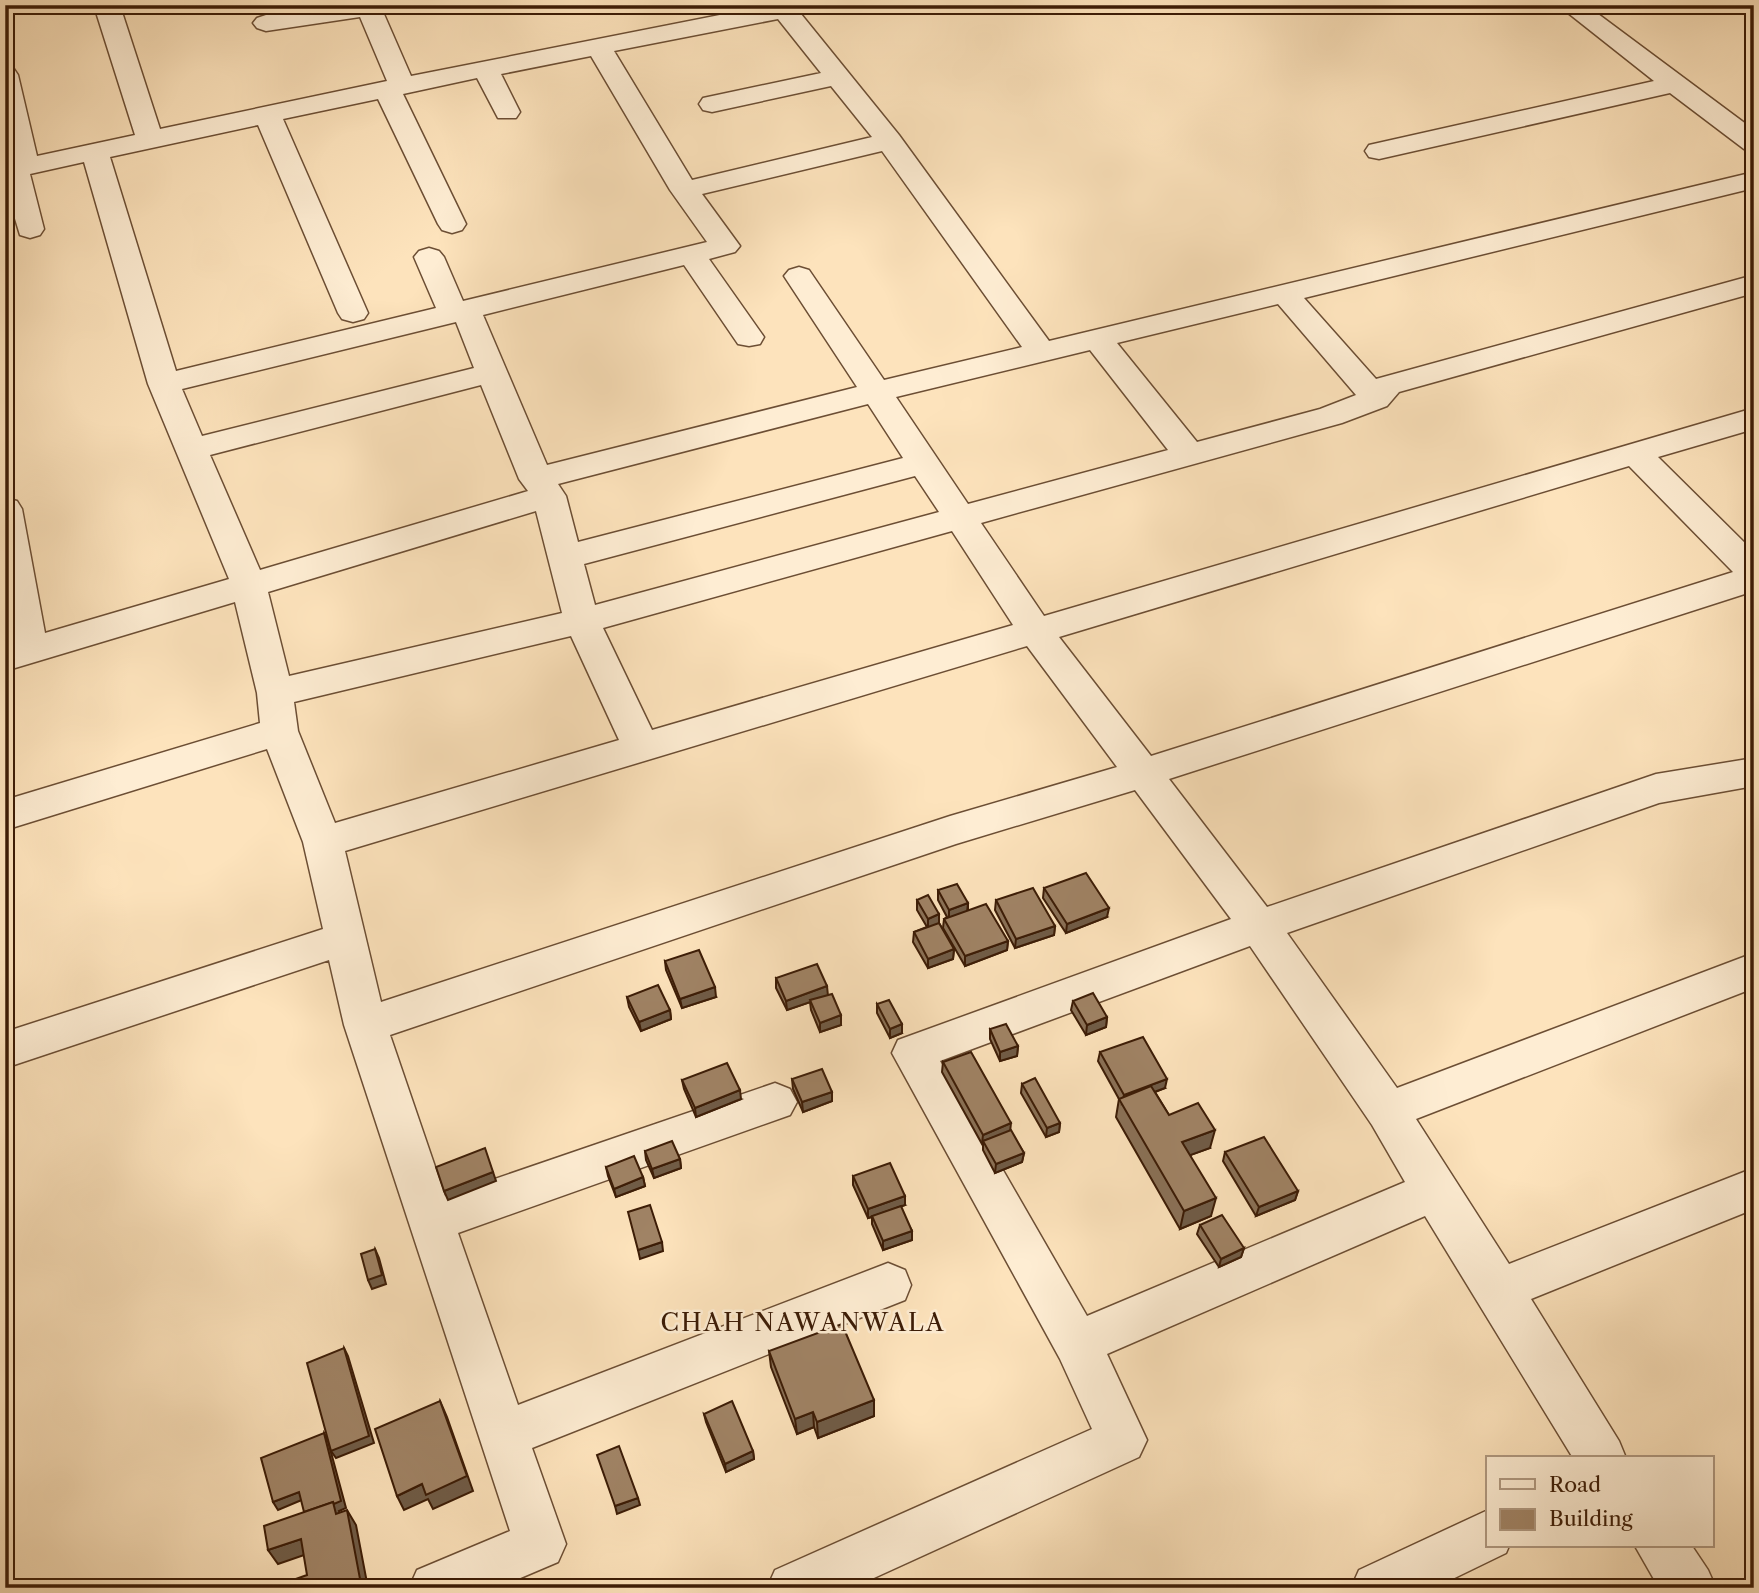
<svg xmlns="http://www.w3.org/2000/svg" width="1759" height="1593" font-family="'Libre Caslon Text',serif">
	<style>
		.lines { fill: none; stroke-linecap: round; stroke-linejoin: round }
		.minor-casing { stroke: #6c4e34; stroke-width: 3 }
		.minor { fill: #feedd3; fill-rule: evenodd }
		.wall { fill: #8a7157; stroke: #3c1c06; stroke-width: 2 }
		.shaded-wall { fill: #705c47; stroke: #3c1c06; stroke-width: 2 }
		.building { fill: #a08365; stroke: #3c1c06; stroke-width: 2 }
		.labels { text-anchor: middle; stroke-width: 5; stroke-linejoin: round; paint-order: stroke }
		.near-neighbourhood-label { font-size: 24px; letter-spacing: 2px; fill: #3c1c06; stroke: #feedd3 }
	</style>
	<rect width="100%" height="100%" fill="#fde3bc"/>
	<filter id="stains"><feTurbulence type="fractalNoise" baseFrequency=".00286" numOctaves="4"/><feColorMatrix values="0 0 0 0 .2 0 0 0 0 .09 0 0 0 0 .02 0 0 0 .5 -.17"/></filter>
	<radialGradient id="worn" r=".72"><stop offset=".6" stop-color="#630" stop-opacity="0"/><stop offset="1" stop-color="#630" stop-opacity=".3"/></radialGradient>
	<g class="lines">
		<defs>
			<g id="minor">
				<path d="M112 5 122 12 160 129 387 81 360 17 266 31 257 28 253 23 257 18 266 15 335 5H380L411 76 770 5H821L818 10 801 14 899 135 1049 341 1754 172V188L1304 298 1376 379 1754 275V293L1399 392 1387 406 1342 423 981 523 1044 616 1754 408V429L1658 457 1754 552V591L1169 779 1267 907 1656 774 1754 758V786L1659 803 1287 933 1397 1088 1754 953V988L1416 1119 1509 1264 1754 1168V1209L1531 1299 1619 1441 1626 1458H1573L1425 1216 1107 1354 1147 1440 1139 1457 852 1588H767L775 1570 1092 1429 1060 1359 892 1053 898 1040 1231 919 1135 790 956 844 390 1035 445 1196 775 1083 790 1089 797 1102 790 1115 458 1233 518 1405 888 1263 905 1270 911 1285 905 1300 532 1448 566 1544 558 1562 497 1588H409L417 1570 510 1531 344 1025 329 960 5 1068V1032L323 929 303 842 267 749 5 830V800L260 723 257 693 235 602 5 671V645L11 643 5 610V498L17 501 22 509 45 633 229 579 148 384 84 162 30 174 44 229 40 235 30 238 20 235 5 186V163L11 161 5 136V67L14 69 18 75 37 156 135 135 96 12 100 7ZM778 19 821 73 703 98 699 104 703 110 712 112 831 86 872 137 692 180 614 51ZM591 56 670 190 707 242 463 301 444 257 439 251 429 248 419 251 414 257 436 308 176 371 110 157 258 125 338 313 342 319 353 322 364 319 368 313 283 119 378 99 438 224 442 230 452 233 462 230 466 224 403 94 477 78 498 118H516L520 112 501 74ZM882 151 1022 347 884 380 809 270 799 267 789 270 784 276 857 387 547 465 483 315 684 265 738 344 749 346 760 344 764 337 709 259 735 252 740 246 702 194ZM1278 304 1356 395 1320 409 1197 442 1117 343ZM456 322 474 368 202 436 182 389ZM1090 350 1168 450 968 504 896 397ZM481 385 519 479 528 491 260 570 210 455ZM868 404 903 458 578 542 566 496 558 484ZM1629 466 1733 572 1151 756 1059 637ZM915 476 939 512 595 605 584 564ZM536 511 562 613 289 676 268 592ZM952 531 1013 625 652 730 603 628ZM571 636 619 740 335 823 298 731 294 702ZM1027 646 1117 767 950 816 381 1002 345 851ZM1250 946 1372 1125 1405 1182 1087 1316 940 1061Z"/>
				<polygon points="1558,5 1586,5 1754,130 1754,151 1744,149 1670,93 1379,159 1369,157 1365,151 1369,145 1654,81"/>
				<polygon points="1488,1510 1488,1546 1509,1546 1506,1553 1434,1588 1351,1588 1359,1570"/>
				<polygon points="1635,1546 1692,1546 1708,1570 1716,1588 1659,1588"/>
			</g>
		</defs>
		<use href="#minor" class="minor-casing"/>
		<use href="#minor" class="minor"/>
	</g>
	<g class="wall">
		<polygon points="1044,888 1107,917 1066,933 1043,898"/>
		<polygon points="938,890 968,903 968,910 1008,941 1007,950 965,966 943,928 944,919 947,917 938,900"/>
		<polygon points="917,900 939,914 939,923 954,949 953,959 928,968 913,942 914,932 927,927 917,910"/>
		<polygon points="996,900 1055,926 1054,935 1015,948 995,910"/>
		<polygon points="665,961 716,997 682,1008 666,970"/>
		<polygon points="776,978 828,995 841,1025 820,1032 811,1010 810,1002 787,1010 776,988"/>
		<polygon points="627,997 670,1010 671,1019 641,1031 629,1007"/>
		<polygon points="1073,1001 1107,1017 1106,1027 1086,1035 1071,1010"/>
		<polygon points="877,1004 902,1033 890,1038 877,1013"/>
		<polygon points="990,1029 1018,1046 1017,1056 1000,1061 990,1039"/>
		<polygon points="1100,1052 1165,1088 1155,1092 1169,1115 1210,1148 1190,1155 1211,1216 1180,1229 1116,1117 1119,1099 1098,1061"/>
		<polygon points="943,1062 1010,1131 1024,1153 1022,1162 995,1173 983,1150 983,1143 982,1144 942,1072"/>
		<polygon points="792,1079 832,1092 832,1101 803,1112 793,1089"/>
		<polygon points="682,1080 741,1099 696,1117 684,1089"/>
		<polygon points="1022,1084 1060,1123 1059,1132 1046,1137 1021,1093"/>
		<polygon points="645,1151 680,1159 681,1168 654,1178 646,1160"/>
		<polygon points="1225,1152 1298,1191 1295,1200 1256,1216 1223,1161"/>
		<polygon points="606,1167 643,1177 645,1186 616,1197 608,1176"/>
		<polygon points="853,1176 905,1205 899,1207 912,1231 912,1240 883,1250 872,1224 872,1217 868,1218 853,1185"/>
		<polygon points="1200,1225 1244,1248 1241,1257 1219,1267 1197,1234"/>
		<polygon points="769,1351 874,1400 874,1416 818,1438 814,1427 797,1434 771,1367"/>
		<polygon points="704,1414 753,1451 754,1459 726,1472 706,1422"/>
	</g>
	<g class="shaded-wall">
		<polygon points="968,903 967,913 949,920 949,910"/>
		<polygon points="1109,908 1107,917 1066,933 1067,924"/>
		<polygon points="939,914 939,924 928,929 928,919"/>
		<polygon points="1055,926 1054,935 1015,948 1016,939"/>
		<polygon points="1008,941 1007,950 965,966 965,956"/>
		<polygon points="954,949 953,959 928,968 928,959"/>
		<polygon points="827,986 828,996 787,1010 786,1001"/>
		<polygon points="715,987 716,997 682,1008 680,999"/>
		<polygon points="670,1010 671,1019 641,1031 639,1022"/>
		<polygon points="841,1015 841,1025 820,1032 820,1023"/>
		<polygon points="1107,1017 1106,1027 1086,1035 1087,1025"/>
		<polygon points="902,1024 902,1033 890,1038 890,1029"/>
		<polygon points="1018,1046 1017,1056 1000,1061 1000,1052"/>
		<polygon points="1167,1079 1165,1088 1122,1104 1124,1095"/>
		<polygon points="740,1090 741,1099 696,1117 695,1108"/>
		<polygon points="832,1092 832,1101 803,1112 802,1102"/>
		<polygon points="1011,1123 1010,1132 983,1141 982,1144 983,1135"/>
		<polygon points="1060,1123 1059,1132 1046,1137 1047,1128"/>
		<polygon points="1215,1130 1210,1148 1177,1160 1182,1142"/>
		<polygon points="1024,1153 1022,1162 995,1173 996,1164"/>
		<polygon points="680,1159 681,1168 654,1178 652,1169"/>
		<polygon points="493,1172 496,1181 448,1200 444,1191"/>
		<polygon points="643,1177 645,1186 616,1197 614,1189"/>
		<polygon points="1298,1191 1295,1200 1256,1216 1259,1207"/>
		<polygon points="905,1196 905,1205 868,1218 868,1209"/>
		<polygon points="1216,1198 1211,1216 1180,1229 1184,1211"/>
		<polygon points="912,1231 912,1240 883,1250 883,1241"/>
		<polygon points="662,1242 663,1251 640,1259 638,1250"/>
		<polygon points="1244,1248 1241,1257 1219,1267 1221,1259"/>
		<polygon points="375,1249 379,1258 386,1284 372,1289 368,1280"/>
		<polygon points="344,1348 348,1356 374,1443 336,1458 331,1451"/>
		<polygon points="874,1400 874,1416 818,1438 817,1422"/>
		<polygon points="440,1401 447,1417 473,1491 433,1509 428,1499 404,1510 397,1496 422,1484"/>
		<polygon points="813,1412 814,1427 797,1434 795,1419"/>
		<polygon points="324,1433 328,1441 346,1508 339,1511 342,1517 310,1523"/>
		<polygon points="753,1451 754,1459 726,1472 725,1464"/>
		<polygon points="299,1492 304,1499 278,1510 273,1502"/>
		<polygon points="638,1498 640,1505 617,1514 615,1506"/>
		<polygon points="347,1510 356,1525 368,1588 350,1588"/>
		<polygon points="301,1539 310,1553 278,1564 268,1550"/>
	</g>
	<g class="building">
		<polygon points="1086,873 1109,908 1067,924 1044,888"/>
		<polygon points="957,884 968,903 949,910 938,890"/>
		<polygon points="1033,888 1055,926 1016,939 996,900"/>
		<polygon points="928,895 939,914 928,919 917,900"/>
		<polygon points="986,904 1008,941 965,956 944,919"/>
		<polygon points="939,923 954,949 928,959 914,932"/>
		<polygon points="699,950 715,987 680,999 665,961"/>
		<polygon points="817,964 827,986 786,1001 776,978"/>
		<polygon points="658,985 670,1010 639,1022 627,997"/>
		<polygon points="1093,993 1107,1017 1087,1025 1073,1001"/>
		<polygon points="832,994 841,1015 820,1023 810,1000"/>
		<polygon points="889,1000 902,1024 890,1029 877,1004"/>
		<polygon points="1006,1024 1018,1046 1000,1052 990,1029"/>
		<polygon points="1143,1037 1167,1079 1124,1095 1100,1052"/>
		<polygon points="971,1052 1011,1123 983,1135 943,1062"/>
		<polygon points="727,1063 740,1090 695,1108 682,1080"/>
		<polygon points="822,1069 832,1092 802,1102 792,1079"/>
		<polygon points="1035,1078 1060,1123 1047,1128 1022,1084"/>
		<polygon points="1151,1086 1169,1115 1198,1103 1215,1130 1182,1142 1216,1198 1184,1211 1119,1099"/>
		<polygon points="1011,1130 1024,1153 996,1164 983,1141"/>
		<polygon points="1264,1137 1298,1191 1259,1207 1225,1152"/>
		<polygon points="672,1141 680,1159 652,1169 645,1151"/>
		<polygon points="485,1148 493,1172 444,1191 436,1167"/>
		<polygon points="634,1156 643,1177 614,1189 606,1167"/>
		<polygon points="890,1163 905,1196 868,1209 853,1176"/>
		<polygon points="650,1205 662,1242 638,1250 628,1212"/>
		<polygon points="901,1206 912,1231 883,1241 872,1216"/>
		<polygon points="1222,1215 1244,1248 1221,1259 1200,1225"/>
		<polygon points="375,1249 382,1275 368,1280 361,1254"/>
		<polygon points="842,1324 874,1400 817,1422 813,1412 795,1419 769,1351"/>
		<polygon points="344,1348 369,1436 331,1451 307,1363"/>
		<polygon points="440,1401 467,1476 426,1495 422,1484 397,1496 375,1429"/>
		<polygon points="732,1401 753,1451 725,1464 704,1414"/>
		<polygon points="324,1433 341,1501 334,1504 333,1502 304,1512 299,1492 273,1502 261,1458"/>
		<polygon points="619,1446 638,1498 615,1506 597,1455"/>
		<polygon points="333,1502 336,1514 347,1510 361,1584 350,1588 279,1588 279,1585 307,1575 301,1539 268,1550 264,1526"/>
	</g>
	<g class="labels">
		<g class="near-neighbourhood-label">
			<text x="803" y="1331">CHAH NAWANWALA</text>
		</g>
	</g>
	<rect width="1759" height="1593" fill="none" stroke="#fde3bc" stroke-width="28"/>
	<rect x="7" y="7" width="1745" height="1579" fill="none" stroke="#3c1c06" stroke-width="3.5"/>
	<rect x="14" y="14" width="1731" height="1565" fill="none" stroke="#3c1c06" stroke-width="2"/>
	<rect x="1486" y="1456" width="228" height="91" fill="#feedd3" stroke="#b09981" stroke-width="2"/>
	<rect x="1500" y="1479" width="35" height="10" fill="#feedd3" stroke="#b09981" stroke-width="2"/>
	<text x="1549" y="1492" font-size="21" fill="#3c1c06">Road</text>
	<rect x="1500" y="1509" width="35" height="21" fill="#a08365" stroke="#b09981" stroke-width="2"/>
	<text x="1549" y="1526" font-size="21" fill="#3c1c06">Building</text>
	<rect width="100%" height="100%" filter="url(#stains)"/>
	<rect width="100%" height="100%" fill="url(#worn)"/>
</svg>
